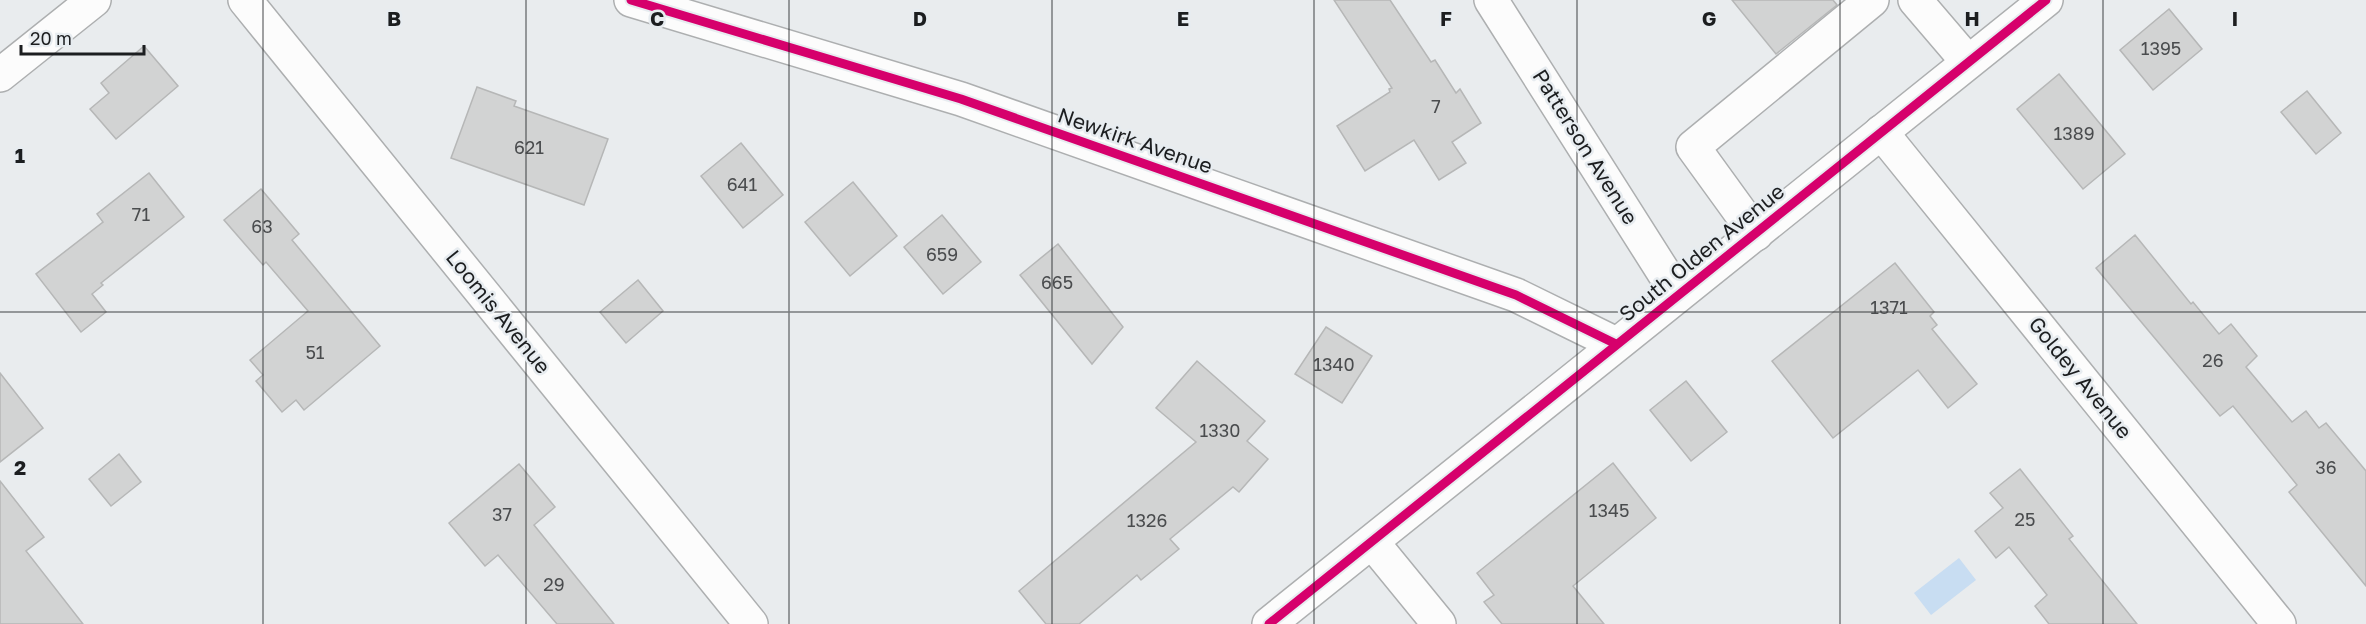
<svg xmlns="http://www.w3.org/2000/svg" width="2366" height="624" font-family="'Golos Text',sans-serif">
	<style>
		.water { fill: #c8ddf2 }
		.building { fill: #d2d3d3; stroke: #b6b7b7; stroke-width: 1.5 }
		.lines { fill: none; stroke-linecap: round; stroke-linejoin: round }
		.minor-casing { stroke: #adafb0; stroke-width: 36 }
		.major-casing { stroke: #adafb0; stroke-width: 36 }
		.minor { stroke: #fcfcfc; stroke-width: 33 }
		.major { stroke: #fcfcfc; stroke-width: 33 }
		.cycleway-casing { stroke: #e7ecf0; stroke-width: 13 }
		.cycleway { stroke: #d6006c; stroke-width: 9 }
		.grid { fill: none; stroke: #1c1e20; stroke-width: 1.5; stroke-opacity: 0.55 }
		.labels { text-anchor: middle; stroke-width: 5; stroke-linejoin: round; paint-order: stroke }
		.number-label { font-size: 18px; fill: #4a4c4e }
		.street-label { font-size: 21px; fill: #1c1e20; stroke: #e7ecf0 }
		.grid-label { font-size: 20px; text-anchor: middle; font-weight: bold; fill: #1c1e20; stroke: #e7ecf0; stroke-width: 5; stroke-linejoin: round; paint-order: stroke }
	</style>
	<rect width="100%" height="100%" fill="#e9ecee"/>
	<polygon class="water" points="1959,558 1976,580 1931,615 1914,593"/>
	<g class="building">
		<polygon points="1334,0 1390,0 1431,62 1435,60 1456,93 1460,89 1481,123 1452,142 1466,163 1439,180 1414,140 1365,171 1337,126 1390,92 1389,89 1392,88"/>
		<polygon points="1732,0 1833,0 1837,5 1776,54"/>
		<polygon points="2169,9 2202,49 2153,90 2120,50"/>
		<polygon points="144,46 178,86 116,139 90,109 109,93 101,83"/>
		<polygon points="2059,74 2125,154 2083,189 2017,109"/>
		<polygon points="477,87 516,101 514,106 608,139 584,205 451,158"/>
		<polygon points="2307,91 2341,133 2316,154 2281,112"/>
		<polygon points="741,143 783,195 743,228 701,176"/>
		<polygon points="149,173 184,217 101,283 103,285 92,294 106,312 81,332 36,274 103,222 97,214"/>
		<polygon points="853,182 897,236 850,276 805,222"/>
		<polygon points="261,189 299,234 292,240 380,346 304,410 296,400 282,412 256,381 263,375 250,360 308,311 266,262 263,265 224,220"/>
		<polygon points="942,215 981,262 943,294 904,247"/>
		<polygon points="2135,235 2191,304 2193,302 2219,334 2231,324 2257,356 2246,367 2292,422 2306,411 2319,428 2326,423 2366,471 2366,586 2289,492 2297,485 2233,406 2220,416 2096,268"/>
		<polygon points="1058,244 1123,327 1092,364 1020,275"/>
		<polygon points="1895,263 1934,312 1930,316 1937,325 1932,329 1977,384 1948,408 1918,370 1833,438 1772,361"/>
		<polygon points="638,280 663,311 626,343 600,312"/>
		<polygon points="1326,327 1372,356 1342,403 1295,374"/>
		<polygon points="1197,361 1265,421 1247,441 1268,459 1239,492 1233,487 1170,539 1179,549 1141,580 1137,575 1079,624 1046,624 1019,591 1196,442 1156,408"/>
		<polygon points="0,373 43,428 0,462"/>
		<polygon points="1686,381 1727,432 1691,461 1650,410"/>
		<polygon points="119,454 141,482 111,506 89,479"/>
		<polygon points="1613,463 1656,518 1573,586 1604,624 1502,624 1484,602 1494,595 1477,573"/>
		<polygon points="519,464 555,507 534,525 614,624 557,624 498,555 485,566 449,523"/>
		<polygon points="2020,469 2073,536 2069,539 2137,624 2049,624 2035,606 2047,595 2009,547 1996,558 1975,531 2003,508 1990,493"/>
		<polygon points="0,481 44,537 26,551 83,624 0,624"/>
	</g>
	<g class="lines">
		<defs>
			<g id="minor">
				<polyline points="245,0 751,624"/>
				<polyline points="631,0 961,99 1516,295 1616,344"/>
				<polyline points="1491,0 1678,295"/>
				<polyline points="1915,0 1968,62"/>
				<polyline points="0,75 94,0"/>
				<polyline points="1881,132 2279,624"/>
				<polyline points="1756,234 1693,147 1872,0"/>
				<polyline points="1372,542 1439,624"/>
			</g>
			<polyline id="major" points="1269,624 2046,0"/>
		</defs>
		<use href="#minor" class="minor-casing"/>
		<use href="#major" class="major-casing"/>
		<use href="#minor" class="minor"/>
		<use href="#major" class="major"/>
		<defs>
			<g id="cycleway">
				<polyline points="631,0 961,99 1516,295 1616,344"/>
				<polyline points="1269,624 2046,0"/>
			</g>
		</defs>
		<use href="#cycleway" class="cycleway-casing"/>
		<use href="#cycleway" class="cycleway"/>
	</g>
	<path class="grid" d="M263 0V624M526 0V624M789 0V624M1052 0V624M1314 0V624M1577 0V624M1840 0V624M2103 0V624M0 312H2366"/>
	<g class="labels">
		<g class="number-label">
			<text x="2161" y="55">1395</text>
			<text x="1436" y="113">7</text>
			<text x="2074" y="140">1389</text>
			<text x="529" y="154">621</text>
			<text x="742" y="191">641</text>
			<text x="141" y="221">71</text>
			<text x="262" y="233">63</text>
			<text x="942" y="261">659</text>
			<text x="1057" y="289">665</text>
			<text x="1889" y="314">1371</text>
			<text x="315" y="359">51</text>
			<text x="2213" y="367">26</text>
			<text x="1334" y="371">1340</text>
			<text x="1220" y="437">1330</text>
			<text x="2326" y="474">36</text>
			<text x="1609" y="517">1345</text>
			<text x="502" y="521">37</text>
			<text x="2025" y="526">25</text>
			<text x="1147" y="527">1326</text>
			<text x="554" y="591">29</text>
		</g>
		<g class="street-label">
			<text transform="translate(1135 141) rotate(19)" y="7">Newkirk Avenue</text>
			<text transform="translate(1585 147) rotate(58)" y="7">Patterson Avenue</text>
			<text transform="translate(1702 253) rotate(-39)" y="7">South Olden Avenue</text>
			<text transform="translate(498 312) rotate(51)" y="7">Loomis Avenue</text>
			<text transform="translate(2080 378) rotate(51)" y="7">Goldey Avenue</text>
		</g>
	</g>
	<g class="grid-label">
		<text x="394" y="26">B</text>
		<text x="657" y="26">C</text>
		<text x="920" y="26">D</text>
		<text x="1183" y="26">E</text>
		<text x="1446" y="26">F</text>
		<text x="1709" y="26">G</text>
		<text x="1972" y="26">H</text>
		<text x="2235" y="26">I</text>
		<text x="20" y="163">1</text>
		<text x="20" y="475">2</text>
	</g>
	<path d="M21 45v9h123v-9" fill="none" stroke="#1c1e20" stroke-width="3"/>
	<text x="30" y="45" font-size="18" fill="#1c1e20" stroke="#e7ecf0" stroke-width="4.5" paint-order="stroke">20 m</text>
</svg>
